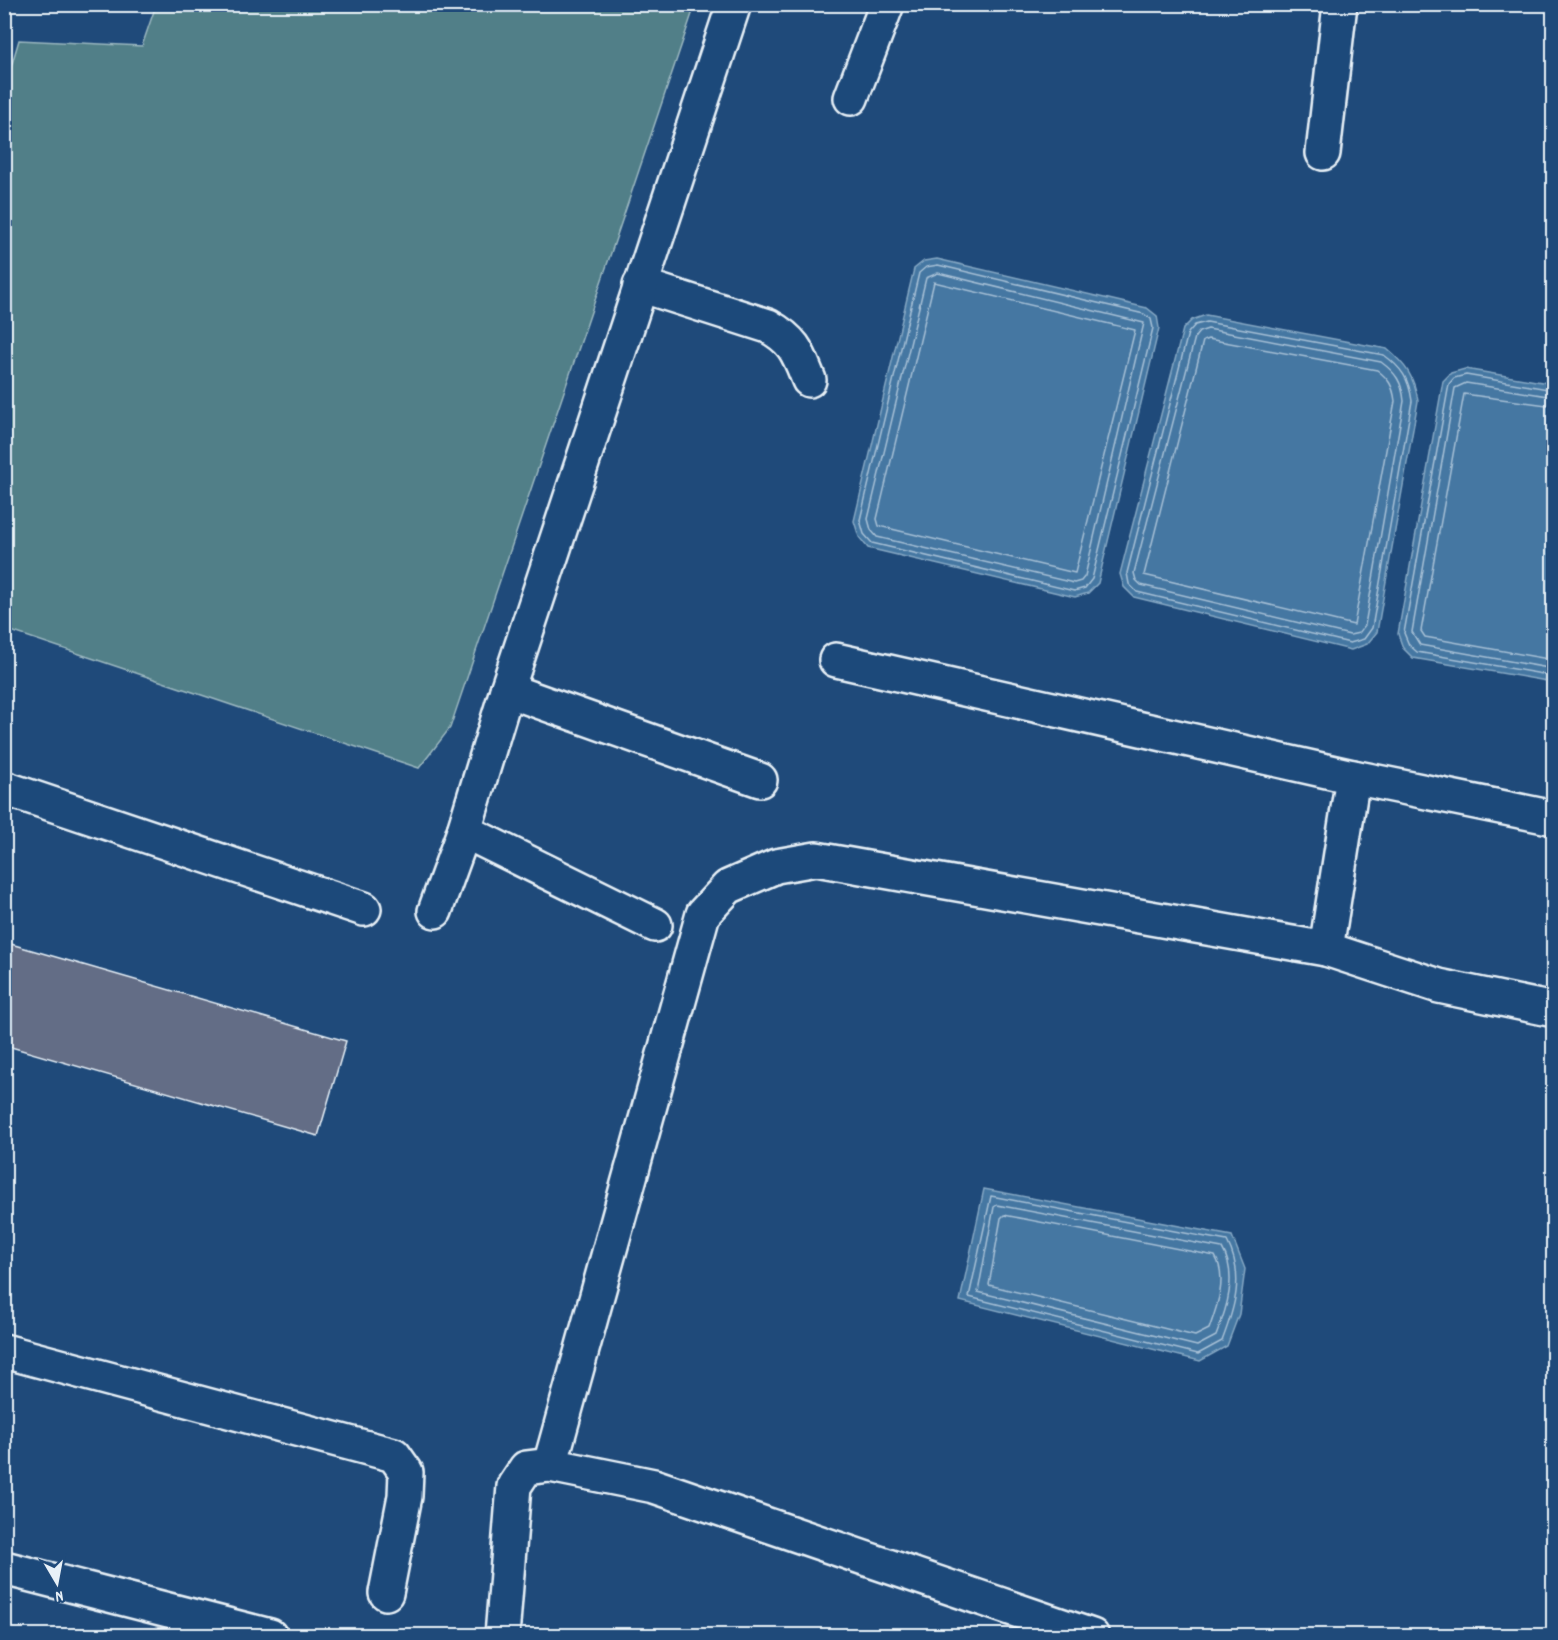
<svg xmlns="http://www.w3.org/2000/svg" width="1558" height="1640" font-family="Dekko,sans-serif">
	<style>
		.green { fill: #517f88; stroke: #9cb8c0; stroke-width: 1.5 }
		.water { fill: #4577a2; stroke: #86a8c4; stroke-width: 1.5 }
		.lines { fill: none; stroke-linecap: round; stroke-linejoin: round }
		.shore { stroke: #a7c0d6; stroke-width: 1.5 }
		.building { fill: #646d86; stroke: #e8f1f8; stroke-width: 1.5 }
		.minor-casing { stroke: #e8f1f8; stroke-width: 38 }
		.minor { stroke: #1f4a7a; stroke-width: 33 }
	</style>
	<rect width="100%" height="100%" fill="#1f4a7a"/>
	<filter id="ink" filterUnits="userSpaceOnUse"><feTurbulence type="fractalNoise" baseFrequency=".0167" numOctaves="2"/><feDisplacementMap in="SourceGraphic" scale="12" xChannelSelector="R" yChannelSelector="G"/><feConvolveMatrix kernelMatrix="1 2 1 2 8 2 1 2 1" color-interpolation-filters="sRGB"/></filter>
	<g filter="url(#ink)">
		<polygon class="green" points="156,5 695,5 450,728 419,768 5,629 5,87 19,40 142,46"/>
		<g class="water">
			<polygon points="937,259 1147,308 1157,316 1159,328 1098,583 1088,593 1075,597 868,548 859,537 854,521 914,269 924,261"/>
			<path d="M1206 315 1387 349C1406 365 1414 376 1418 401L1377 632 1367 644 1351 650 1134 597 1124 587 1120 574 1183 329 1192 320Z"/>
			<polygon points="1465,369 1553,384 1553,682 1413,658 1403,648 1398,634 1443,381 1451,373"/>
			<polygon points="984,1189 1232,1236 1245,1269 1239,1314 1227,1346 1200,1361 960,1301"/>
		</g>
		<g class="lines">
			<g class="shore">
				<polygon points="938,265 1144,314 1151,319 1153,328 1092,579 1085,588 1074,591 872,543 864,534 860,520 919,273 926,267"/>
				<polygon points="938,273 1144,323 1085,576 1081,581 1074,583 877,537 871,530 868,519 926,278"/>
				<polygon points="934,282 1135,330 1075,573 879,526 877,519"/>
				<path d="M1207 322 1384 355C1402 368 1409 379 1412 401L1372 628 1364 639 1350 643 1137 592 1129 584 1127 573 1188 333 1195 325Z"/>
				<path d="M1208 329 1381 362C1396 373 1402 382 1404 401L1365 625 1359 633 1350 635 1141 585 1136 580 1134 573 1195 337 1199 332Z"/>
				<path d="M1208 339 1377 370C1389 379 1393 386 1395 401L1354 625 1144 575 1203 341Z"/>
				<polyline points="1554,390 1466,375 1454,378 1449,384 1404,633 1409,645 1417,652 1554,676"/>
				<polyline points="1554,397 1466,383 1455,388 1412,632 1420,645 1554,669"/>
				<polyline points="1554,406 1464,394 1421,631 1425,637 1554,660"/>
				<path d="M991 1196 1227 1241C1245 1275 1235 1307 1222 1341L1198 1354 969 1297Z"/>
				<path d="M997 1205 1222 1248C1238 1275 1227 1308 1216 1336L1197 1346 978 1292 994 1207Z"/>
				<path d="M1004 1215 1215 1256C1228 1278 1217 1307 1209 1329L1195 1336 989 1285 1001 1218Z"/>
			</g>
		</g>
		<polygon class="building" points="4,942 346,1041 318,1136 4,1045"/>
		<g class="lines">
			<defs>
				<g id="minor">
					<polyline points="851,98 887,4"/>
					<polyline points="1323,153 1340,4"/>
					<path d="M640 285 768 326C795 341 798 353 809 380"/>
					<polyline points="836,660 1353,777"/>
					<polyline points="507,690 760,780"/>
					<polyline points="4,788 364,909"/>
					<polyline points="464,831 655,925"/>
					<polyline points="435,911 464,831 507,690 734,4"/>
					<polyline points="1326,949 1353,777 1554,818"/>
					<polyline points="4,1351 394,1455 406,1472 405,1496 386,1593"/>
					<polyline points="550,1465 703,914 728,887 776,866 816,859 1326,949 1439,986 1554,1010"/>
					<polyline points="4,1568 270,1636"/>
					<polyline points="502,1636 514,1486 526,1468 550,1465 654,1486 1092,1636"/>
				</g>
			</defs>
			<use href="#minor" class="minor-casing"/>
			<use href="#minor" class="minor"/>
		</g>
	</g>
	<rect width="1558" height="1640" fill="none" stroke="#1f4a7a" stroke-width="24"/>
	<rect x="12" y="12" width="1534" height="1616" fill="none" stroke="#e8f1f8" stroke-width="2" filter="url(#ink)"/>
	<g transform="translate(57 1583) rotate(170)" stroke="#1f4a7a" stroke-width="4.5" paint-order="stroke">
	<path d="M0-4.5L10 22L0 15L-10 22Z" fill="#e8f1f8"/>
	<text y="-9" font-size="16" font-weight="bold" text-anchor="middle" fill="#e8f1f8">N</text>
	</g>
</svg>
